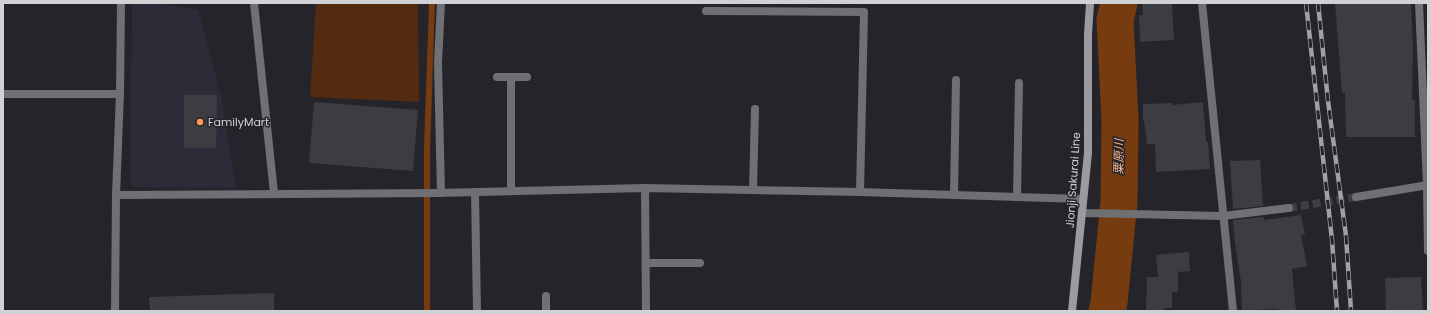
<svg xmlns="http://www.w3.org/2000/svg" width="1431" height="314" font-family="Poppins,'Noto Sans JP',sans-serif">
	<style>
		.built { fill: #2b2c38 }
		.green { fill: #532b10 }
		.lines { fill: none; stroke-linecap: round; stroke-linejoin: round }
		.stream { stroke: #773b10; stroke-width: 6 }
		.river { stroke: #773b10; stroke-width: 37 }
		.building { fill: #3c3d43 }
		.minor-tunnel { stroke: #3e3e44; stroke-width: 8; stroke-dasharray: 8 4; stroke-linecap: butt }
		.service { stroke: #6f7073; stroke-width: 8 }
		.minor { stroke: #6f7073; stroke-width: 8 }
		.tertiary { stroke: #6f7073; stroke-width: 8 }
		.secondary { stroke: #9a9a9f; stroke-width: 8 }
		.rail-casing { stroke: #a0a1a5; stroke-width: 4.5 }
		.rail { stroke: #24242a; stroke-width: 3; stroke-dasharray: 9; stroke-linecap: butt }
		.poi-dot { fill: #ff9a5b; stroke: #24242a; stroke-width: 1.5 }
		.labels { text-anchor: middle; stroke-width: 3; stroke-linejoin: round; paint-order: stroke }
		.poi-label { font-size: 11px; fill: #d0d1d5; stroke: #24242a; text-anchor: start }
		.street-label { font-size: 11px; fill: #d0d1d5; stroke: #24242a }
		.water-label { font-size: 12px; font-style: italic; fill: #f5b48d; stroke: #24242a }
	</style>
	<rect width="100%" height="100%" fill="#24242a"/>
	<polygon class="built" points="132,3 156,3 198,10 221,95 236,188 135,187 130,182"/>
	<polygon class="green" points="316,3 418,3 419,102 310,97"/>
	<g class="lines">
		<polyline class="stream" points="427,311 427,149 432,3"/>
		<polyline class="river" points="1107,311 1109,303 1119,202 1120,120 1115,20 1119,3"/>
	</g>
	<g class="building">
		<polygon points="1142,3 1172,3 1174,40 1140,42 1139,15 1143,15"/>
		<polygon points="1335,3 1411,3 1413,45 1412,100 1415,100 1415,137 1346,137 1345,93 1342,93"/>
		<polygon points="184,95 217,95 216,148 184,148"/>
		<polygon points="314,102 418,110 413,171 309,163"/>
		<polygon points="1203,102 1206,142 1208,142 1210,169 1156,172 1155,144 1147,144 1144,120 1143,120 1143,104 1172,103 1172,105"/>
		<polygon points="1260,160 1263,206 1233,209 1230,161"/>
		<polygon points="1301,215 1305,234 1301,235 1307,266 1292,269 1296,311 1278,311 1278,309 1242,310 1241,282 1235,242 1233,220 1264,217 1264,220"/>
		<polygon points="1189,252 1190,271 1178,272 1178,292 1172,292 1172,308 1164,308 1164,311 1146,311 1147,277 1158,277 1156,255"/>
		<polygon points="1421,277 1423,311 1386,311 1385,278"/>
		<polygon points="274,293 274,311 150,311 149,297"/>
	</g>
	<g class="lines">
		<polyline class="minor-tunnel" points="1289,208 1356,197"/>
		<g class="service">
			<polyline points="254,3 274,193"/>
			<polyline points="497,77 527,77"/>
			<polyline points="511,77 511,191"/>
			<polyline points="954,195 956,80"/>
			<polyline points="1017,197 1019,83"/>
			<polyline points="1082,213 1223,216"/>
		</g>
		<g class="minor">
			<polyline points="1202,3 1233,311"/>
			<polyline points="1419,3 1427,185 1428,251"/>
			<polyline points="706,11 864,12 860,192"/>
			<polyline points="3,94 120,94"/>
			<polyline points="645,188 646,311"/>
			<polyline points="753,190 755,109"/>
			<polyline points="475,192 477,311"/>
			<polyline points="437,193 645,188 860,192 1083,199"/>
			<polyline points="441,193 438,63 441,3"/>
			<polyline points="1356,197 1428,185"/>
			<polyline points="1223,216 1289,208"/>
			<polyline points="646,263 700,263"/>
			<polyline points="546,296 546,311"/>
		</g>
		<g class="tertiary">
			<polyline points="121,3 120,94 116,195 437,193"/>
			<polyline points="115,311 116,195"/>
		</g>
		<polyline class="secondary" points="1072,311 1088,153 1088,34 1090,3"/>
		<defs>
			<g id="rail">
				<polyline points="1306,3 1332,240 1337,311"/>
				<polyline points="1318,3 1328,101 1346,236 1351,311"/>
			</g>
		</defs>
		<use href="#rail" class="rail-casing"/>
		<use href="#rail" class="rail"/>
	</g>
	<circle class="poi-dot" cx="200" cy="122" r="4"/>
	<g class="labels">
		<g class="poi-label">
			<text x="208" y="126">FamilyMart</text>
		</g>
		<g class="street-label">
			<text transform="translate(1073 180) rotate(-86)" y="4">Jionji Sakurai Line</text>
		</g>
		<g class="water-label">
			<text transform="translate(1119 157) rotate(-89)" y="4">粟原川</text>
		</g>
	</g>
	<rect width="1431" height="314" fill="none" stroke="#d0d1d5" stroke-width="8"/>
</svg>
